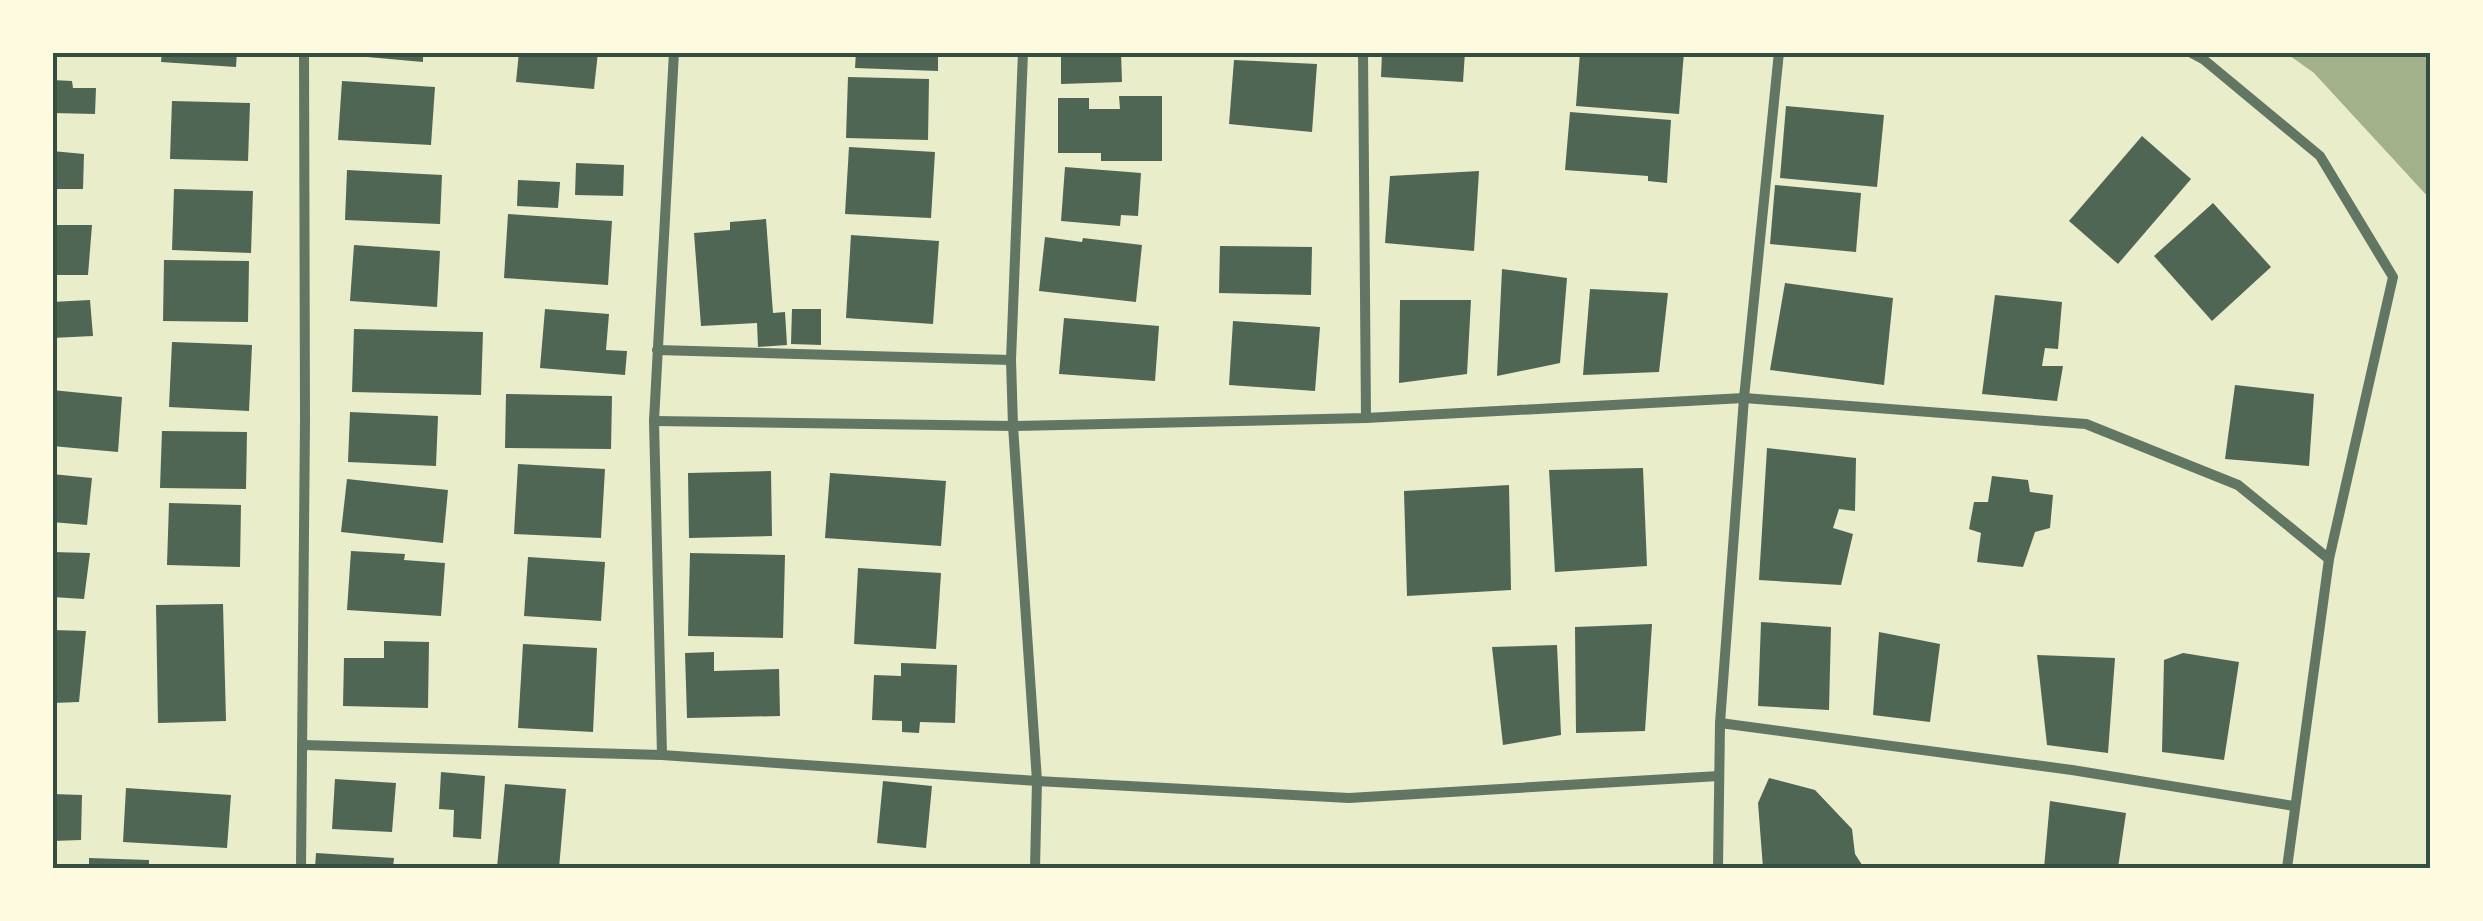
<svg xmlns="http://www.w3.org/2000/svg" width="2483" height="921" font-family="'Titillium Web',sans-serif">
	<style>
		.water { fill: #a3b18a }
		.building { fill: #4f6655 }
		.lines { fill: none; stroke-linecap: round; stroke-linejoin: round }
		.minor { stroke: #617663; stroke-width: 10 }
		.neatline { fill: none; stroke: #344e41; stroke-width: 4 }
	</style>
	<rect width="100%" height="100%" fill="#e9edc9"/>
	<polygon class="water" points="2286,53 2430,53 2430,199 2314,73"/>
	<g class="building">
		<polygon points="162,52 237,52 236,67 161,62"/>
		<polygon points="346,52 423,52 423,62 345,55"/>
		<polygon points="519,52 598,52 594,89 516,82"/>
		<polygon points="856,52 938,52 938,71 855,68"/>
		<polygon points="1061,52 1121,52 1122,82 1061,84"/>
		<polygon points="1382,52 1465,52 1463,82 1381,77"/>
		<polygon points="1580,52 1684,52 1679,114 1576,106"/>
		<polygon points="1234,60 1317,64 1312,132 1229,124"/>
		<polygon points="848,77 929,79 928,140 846,138"/>
		<polygon points="52,80 72,81 73,88 96,88 95,114 52,113"/>
		<polygon points="342,81 435,87 431,145 338,140"/>
		<polygon points="1119,96 1162,96 1162,161 1101,161 1101,153 1058,153 1058,98 1089,98 1089,109 1120,109"/>
		<polygon points="172,101 250,103 248,161 170,159"/>
		<polygon points="1786,106 1884,115 1877,187 1780,178"/>
		<polygon points="1570,112 1671,120 1667,183 1648,181 1648,176 1565,170"/>
		<polygon points="2142,136 2191,179 2118,264 2069,221"/>
		<polygon points="849,147 935,152 931,218 845,214"/>
		<polygon points="52,151 84,154 83,189 52,189"/>
		<polygon points="576,163 624,165 623,196 575,195"/>
		<polygon points="1065,167 1141,173 1138,216 1121,215 1120,226 1061,221"/>
		<polygon points="347,170 442,175 440,224 345,220"/>
		<polygon points="1479,171 1474,251 1385,243 1390,176"/>
		<polygon points="518,180 560,182 558,208 517,206"/>
		<polygon points="1775,185 1861,193 1856,252 1770,244"/>
		<polygon points="174,189 253,191 251,253 172,250"/>
		<polygon points="2213,203 2271,267 2212,321 2154,256"/>
		<polygon points="508,214 612,221 608,285 504,278"/>
		<polygon points="766,219 773,313 785,312 787,345 758,347 757,323 701,326 694,233 730,230 730,222"/>
		<polygon points="52,225 92,225 88,275 52,275"/>
		<polygon points="851,235 939,241 933,324 846,318"/>
		<polygon points="1045,237 1082,242 1083,238 1142,245 1136,302 1039,291"/>
		<polygon points="354,245 440,251 437,307 350,301"/>
		<polygon points="1220,246 1312,247 1311,295 1219,293"/>
		<polygon points="164,260 249,261 248,322 163,321"/>
		<polygon points="1502,269 1567,278 1560,363 1497,376"/>
		<polygon points="1785,283 1893,298 1884,385 1770,370"/>
		<polygon points="1590,289 1668,293 1659,372 1583,375"/>
		<polygon points="1995,295 2062,302 2058,349 2045,348 2042,366 2063,366 2057,401 1982,394"/>
		<polygon points="90,300 93,336 52,338 52,302"/>
		<polygon points="1400,300 1471,300 1467,374 1399,383"/>
		<polygon points="545,309 609,314 606,350 627,351 625,375 540,368"/>
		<polygon points="792,309 821,309 821,345 791,344"/>
		<polygon points="1064,318 1159,326 1155,381 1059,374"/>
		<polygon points="1233,321 1320,327 1315,391 1229,385"/>
		<polygon points="354,329 483,332 481,395 352,392"/>
		<polygon points="172,342 252,345 249,411 169,407"/>
		<polygon points="2235,385 2314,394 2309,466 2225,459"/>
		<polygon points="52,390 122,397 118,452 52,446"/>
		<polygon points="506,394 612,396 611,449 505,448"/>
		<polygon points="350,412 438,416 436,466 348,462"/>
		<polygon points="162,431 247,432 246,489 160,488"/>
		<polygon points="1767,448 1856,458 1855,511 1839,509 1833,528 1853,534 1841,585 1759,580"/>
		<polygon points="518,464 605,469 601,538 514,534"/>
		<polygon points="1643,468 1647,566 1555,572 1549,470"/>
		<polygon points="771,471 772,536 689,538 688,473"/>
		<polygon points="830,473 946,481 941,546 825,538"/>
		<polygon points="52,474 92,478 87,525 52,522"/>
		<polygon points="1992,476 2028,480 2030,492 2053,495 2050,528 2035,532 2023,567 1977,562 1981,533 1969,529 1974,502 1988,502"/>
		<polygon points="347,479 448,490 443,543 341,532"/>
		<polygon points="1509,485 1511,590 1407,596 1404,491"/>
		<polygon points="169,503 241,505 240,567 167,565"/>
		<polygon points="351,551 405,554 404,560 445,563 441,616 347,610"/>
		<polygon points="52,552 90,553 84,599 52,597"/>
		<polygon points="690,553 785,555 783,638 688,636"/>
		<polygon points="528,557 605,562 601,621 524,616"/>
		<polygon points="858,568 941,573 936,649 854,644"/>
		<polygon points="223,604 226,721 158,723 156,605"/>
		<polygon points="1761,622 1831,627 1829,710 1758,706"/>
		<polygon points="1652,624 1645,731 1576,733 1575,627"/>
		<polygon points="52,630 86,631 79,702 52,703"/>
		<polygon points="1879,632 1940,644 1930,722 1873,715"/>
		<polygon points="384,641 429,642 428,708 343,706 344,658 384,658"/>
		<polygon points="523,644 597,648 593,732 518,728"/>
		<polygon points="1557,645 1561,735 1503,745 1492,647"/>
		<polygon points="714,652 714,671 779,669 780,716 687,718 685,653"/>
		<polygon points="2183,653 2239,662 2224,760 2162,752 2164,660"/>
		<polygon points="2037,655 2115,658 2108,753 2047,745"/>
		<polygon points="901,663 957,665 955,723 920,722 919,733 902,732 902,721 872,720 874,675 901,676"/>
		<polygon points="441,772 485,776 481,839 453,837 454,810 439,809"/>
		<polygon points="1769,778 1815,790 1852,829 1855,854 1864,868 1763,868 1758,803"/>
		<polygon points="335,779 396,783 392,832 332,829"/>
		<polygon points="883,781 932,786 926,848 877,843"/>
		<polygon points="505,784 566,789 559,868 497,867"/>
		<polygon points="126,788 231,795 227,848 123,842"/>
		<polygon points="52,794 82,795 81,840 52,841"/>
		<polygon points="2050,801 2126,813 2118,868 2044,868"/>
		<polygon points="316,853 394,858 393,868 315,868"/>
		<polygon points="89,858 149,860 149,868 89,868"/>
	</g>
	<g class="lines">
		<g class="minor">
			<polyline points="1023,52 1011,360 1013,426 1037,781 1035,868"/>
			<polyline points="1363,52 1366,418"/>
			<polyline points="2190,52 2203,59 2320,156 2393,277 2329,559 2287,868"/>
			<polyline points="657,350 1011,360"/>
			<polyline points="654,421 1013,426 1366,418 1744,398 2086,424 2238,485 2329,559"/>
			<polyline points="1720,723 2072,770 2294,806"/>
			<polyline points="302,745 662,755 1037,781 1349,798 1719,776"/>
			<polyline points="662,755 654,421 674,52"/>
			<polyline points="301,868 305,420 304,52"/>
			<polyline points="1718,868 1720,723 1744,398 1779,52"/>
		</g>
	</g>
	<rect width="2483" height="921" fill="none" stroke="#fefae0" stroke-width="110"/>
	<rect x="55" y="55" width="2373" height="811" class="neatline"/>
</svg>
